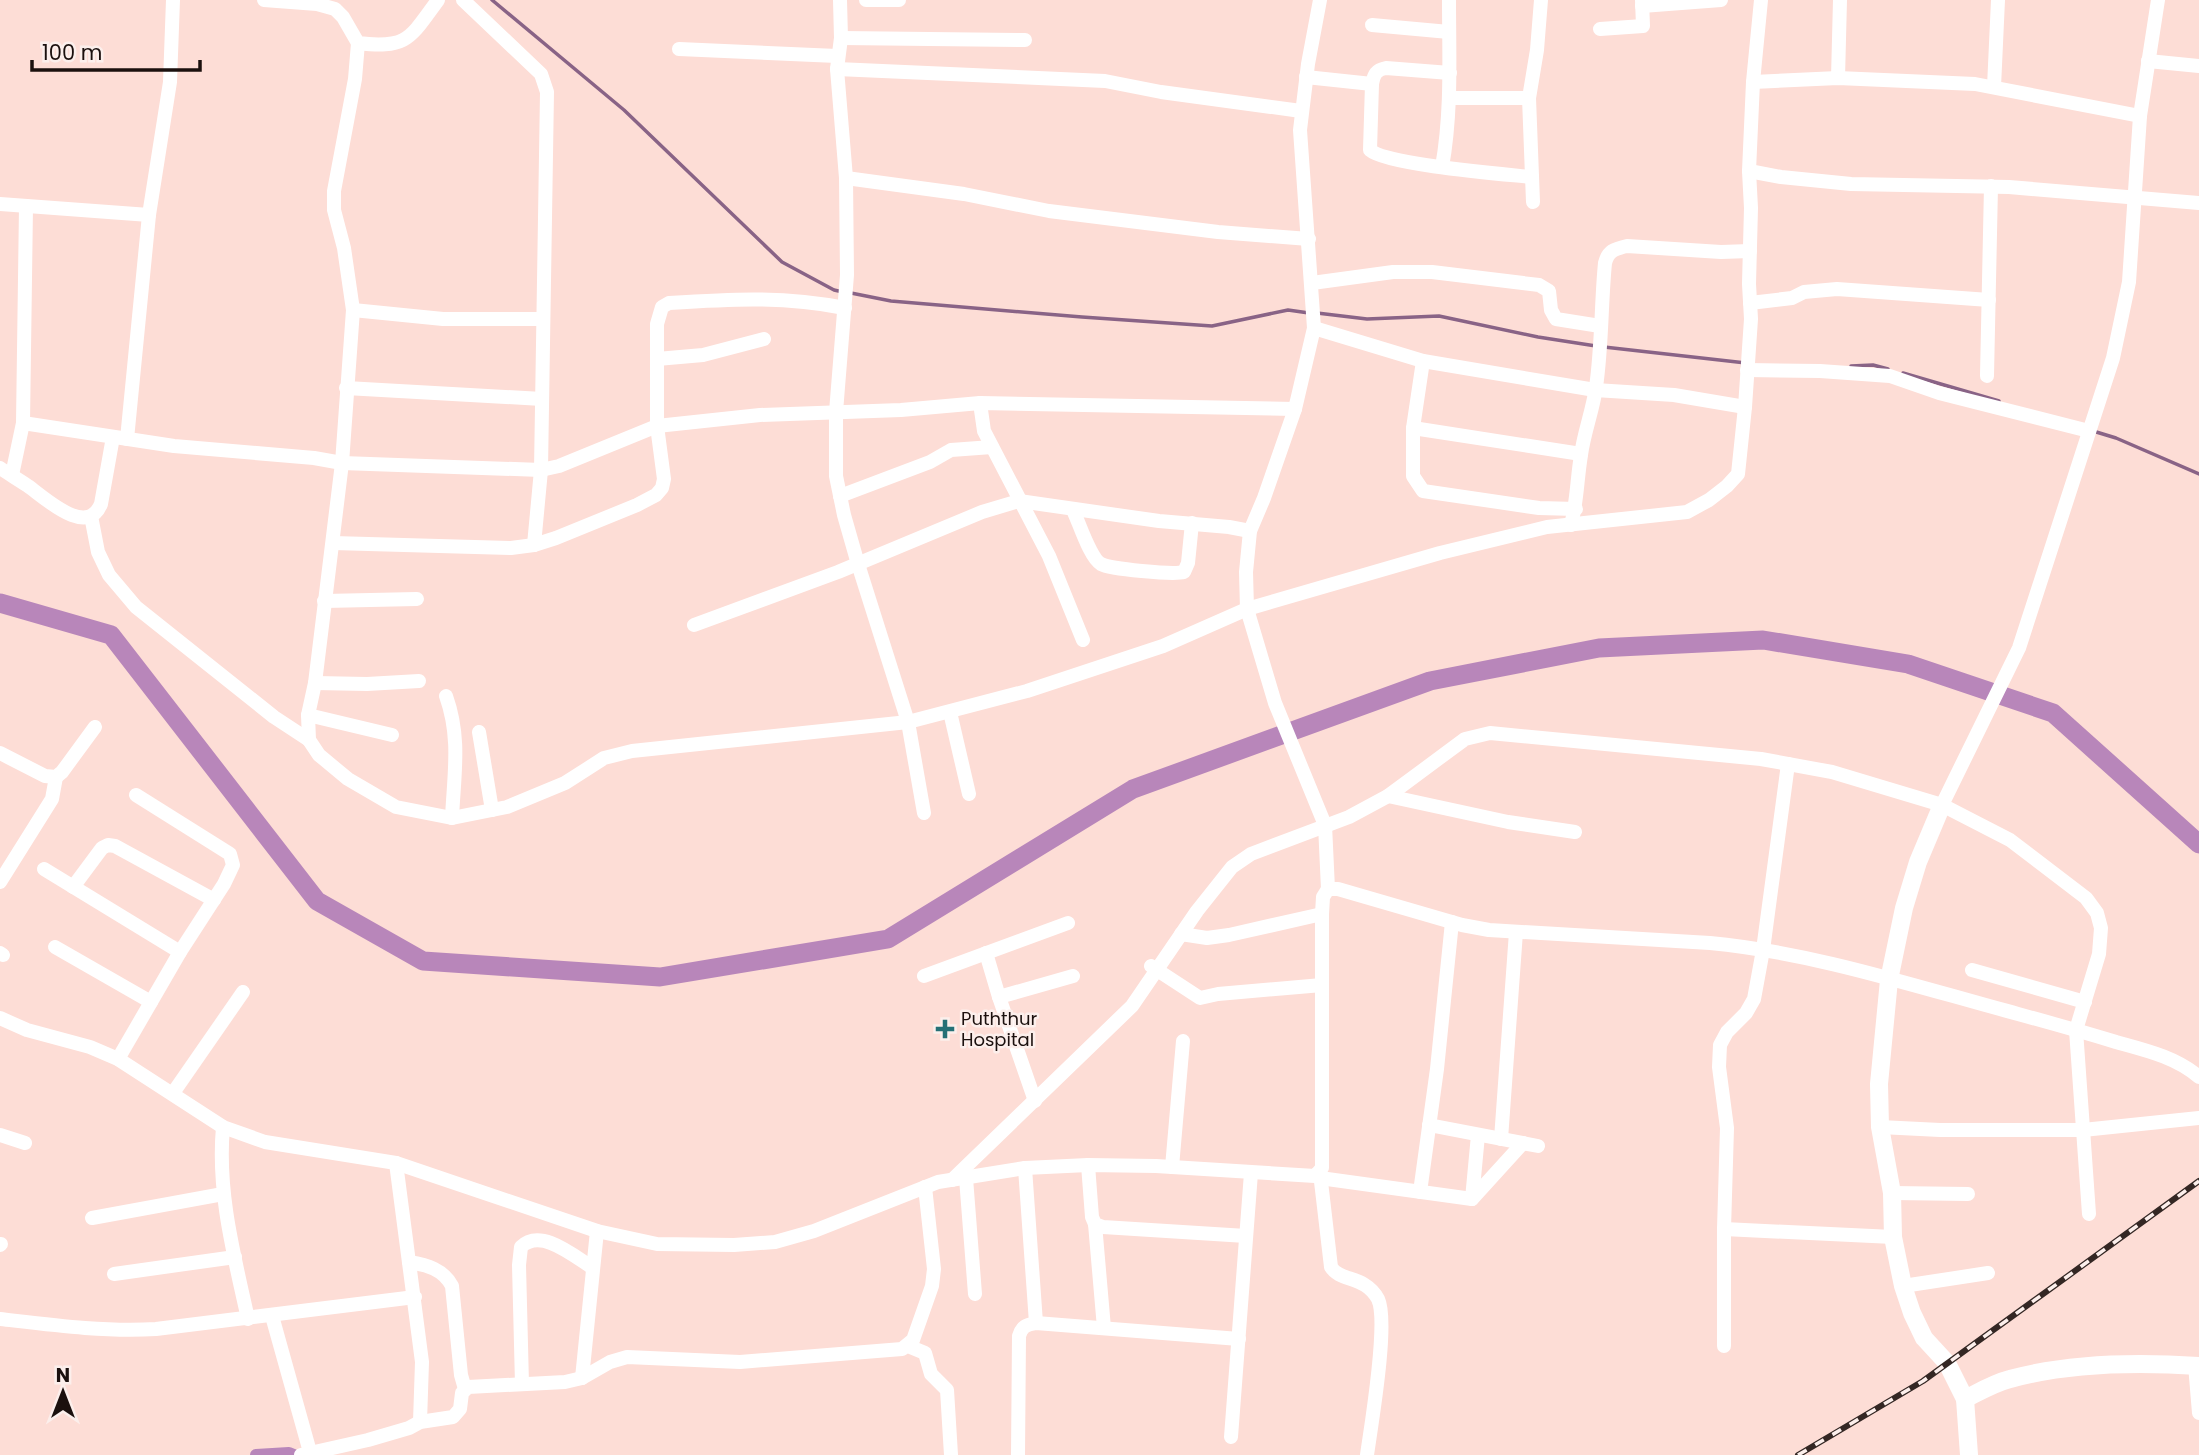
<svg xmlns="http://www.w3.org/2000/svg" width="2199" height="1455" font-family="Poppins,sans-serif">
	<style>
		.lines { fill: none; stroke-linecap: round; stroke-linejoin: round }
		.stream { stroke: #896386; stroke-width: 3.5 }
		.canal { stroke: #b886ba; stroke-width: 12 }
		.river { stroke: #b886ba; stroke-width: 19 }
		.minor { stroke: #fff; stroke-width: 14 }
		.major { stroke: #fff; stroke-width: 18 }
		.rail-casing { stroke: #342724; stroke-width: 6 }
		.rail { stroke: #fcefec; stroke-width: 3.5; stroke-dasharray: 10; stroke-linecap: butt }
		.poi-dot { fill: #257076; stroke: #fcefec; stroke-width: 2.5 }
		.labels { text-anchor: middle; stroke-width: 5; stroke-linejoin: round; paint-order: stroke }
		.poi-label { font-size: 18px; fill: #1b100e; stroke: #fcefec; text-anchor: start }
	</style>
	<rect width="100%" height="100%" fill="#fdddd6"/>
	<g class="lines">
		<g class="stream">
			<polyline points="492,0 624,110 782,262 834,290 843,292"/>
			<polyline points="851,293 891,301 1082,317 1212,326 1288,310 1309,313"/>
			<polyline points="1317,313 1367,319 1439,316 1538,337 1596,346"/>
			<polyline points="1604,347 1746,363"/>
			<polyline points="1851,366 1873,365 1888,369"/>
			<polyline points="1903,373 1999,401"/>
			<polyline points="2093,431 2116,438 2199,474"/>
		</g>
		<polyline class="canal" points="256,1455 289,1453 294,1455"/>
		<polyline class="river" points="0,603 111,635 317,901 423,961 660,977 888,939 1133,789 1430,681 1599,648 1763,640 1908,664 2053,713 2199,844"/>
		<g class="minor">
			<path d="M264 0 317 4 335 9 343 17 358 43C408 49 410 38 438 0"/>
			<polyline points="463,0 541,74 547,92 541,470 534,545"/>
			<polyline points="840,0 841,38 837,69 846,178 847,275 836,412 836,476 844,515 858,564 908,722 924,813"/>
			<polyline points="866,0 899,0"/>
			<polyline points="1642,6 1721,0"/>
			<polyline points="1372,25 1449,32"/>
			<polyline points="1600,29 1643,26 1642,0"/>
			<polyline points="841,38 1025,40"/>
			<polyline points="358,43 355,79 334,191 334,210 344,248 353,310 342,463 315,683 308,715 309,740 319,755 348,779 396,807 452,818 507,807 565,783 604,758 632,751 908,722 1027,691 1163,646 1247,609 1440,553 1547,527 1687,512 1709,500 1727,486 1738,474 1745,407 1751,319 1749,284 1751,208 1749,171 1753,82 1761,0"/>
			<polyline points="679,49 837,56"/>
			<polyline points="2148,61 2199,66"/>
			<polyline points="837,69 1105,81 1161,92 1301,111"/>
			<path d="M1450 73 1386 68C1376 70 1374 74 1372 84L1370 150C1387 165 1503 174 1532 177"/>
			<polyline points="1306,77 1372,84"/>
			<polyline points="1838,78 1840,0"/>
			<polyline points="1753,82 1838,78 1975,84 2140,116"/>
			<polyline points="1994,87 1998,0"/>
			<polyline points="1450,98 1529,98"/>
			<path d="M1442 167C1452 112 1449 56 1449 0"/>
			<polyline points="1749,171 1781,177 1851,184 2009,187 2199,203"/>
			<polyline points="846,178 964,194 1049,211 1218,232 1309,239"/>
			<polyline points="1533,202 1529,98 1537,50 1541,0"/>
			<polyline points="0,204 149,215"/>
			<polyline points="26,206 23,423 174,446 314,458 342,463 541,470 559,466 657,426 760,415 901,410 980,403 1295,409 1314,328 1300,130 1308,64 1320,0"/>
			<polyline points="1312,283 1393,272 1432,272 1539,285 1549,291 1551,310 1556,319 1600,326"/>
			<polyline points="1750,303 1792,298 1804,292 1837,289 1989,300"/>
			<polyline points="353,310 443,319 543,319"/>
			<polyline points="1314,328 1423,361 1595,390 1674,395 1745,407"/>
			<polyline points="657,359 703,355 764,339"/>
			<polyline points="1423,361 1413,428 1413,476 1423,491 1539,508 1576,509"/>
			<polyline points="1747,370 1820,371 1890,376 1939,393 2089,431"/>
			<polyline points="1987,376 1991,186"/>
			<polyline points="346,388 542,399"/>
			<polyline points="980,403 984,431 1049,556 1083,640"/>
			<polyline points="1295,409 1264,498 1250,531 1246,572 1247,609 1275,703 1325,825 1328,889"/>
			<polyline points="1413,428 1581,454"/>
			<polyline points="127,439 149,215 170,82 173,0"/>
			<path d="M0 468C9 474 19 480 28 486 45 498 87 538 101 504L113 437"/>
			<polyline points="12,475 23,423"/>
			<polyline points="840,496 930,462 951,450 992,447"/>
			<path d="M1073 510C1079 522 1090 558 1101 564 1110 569 1173 575 1184 572L1188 563 1192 523"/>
			<polyline points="91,516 98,552 109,575 136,607 274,717 309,740"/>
			<path d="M1571 525C1577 502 1577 479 1581 455 1584 432 1593 410 1596 387 1602 346 1601 304 1605 263 1608 251 1614 249 1627 246L1721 252 1750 251"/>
			<path d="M333 543 511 548 534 545 556 538 637 505 656 495 662 488 664 479 657 426V324L662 307 669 303C732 299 782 296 845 308"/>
			<polyline points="324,601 417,599"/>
			<polyline points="694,625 838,572 982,512 1019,501 1159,521 1229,527 1250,531"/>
			<polyline points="315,683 367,684 419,681"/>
			<path d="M446 696C461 738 454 774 452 818"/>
			<polyline points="950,712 969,794"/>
			<polyline points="308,715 392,735"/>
			<polyline points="479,732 492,810"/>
			<polyline points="0,753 45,776 56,777 62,772 95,727"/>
			<polyline points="1388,796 1508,822 1575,832"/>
			<polyline points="1942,805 2019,648 2113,358 2129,282 2140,116 2158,0"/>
			<polyline points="44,869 180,952"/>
			<polyline points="0,882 52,799 56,777"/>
			<polyline points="73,887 102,848 108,845 115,846 214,900"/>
			<polyline points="1181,934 1207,938 1229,935 1322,914"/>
			<polyline points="55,947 151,1002"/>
			<polyline points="0,953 3,955"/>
			<polyline points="986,953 999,997 1035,1101"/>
			<polyline points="1151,966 1200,998 1218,994 1322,985"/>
			<polyline points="1972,970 2085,1002"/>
			<polyline points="924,976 1068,923"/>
			<polyline points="999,997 1073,976"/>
			<path d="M0 1018 27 1030 90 1047 118 1059 223 1127 265 1142 396 1163 597 1231 657 1244 734 1245 775 1242 814 1231 938 1182 1025 1168 1088 1165 1156 1166 1315 1176 1322 1168V914L1323 897 1328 889H1338L1462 925 1489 930 1710 943C1815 953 1917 987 2018 1014 2051 1023 2083 1032 2116 1042 2145 1050 2176 1057 2199 1077"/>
			<polyline points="118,1059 180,952 224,884 233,865 230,854 136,795"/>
			<polyline points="173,1093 243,992"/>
			<polyline points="1429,1125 1538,1146"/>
			<path d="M223 1127C217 1192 234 1255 248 1319"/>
			<polyline points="1880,1127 1940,1130 2083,1130 2199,1118"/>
			<polyline points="0,1135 25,1143"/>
			<polyline points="1501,1139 1516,932"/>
			<polyline points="396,1163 422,1362 420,1422"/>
			<polyline points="1088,1165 1092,1217 1095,1224 1103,1227 1246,1236"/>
			<polyline points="1172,1167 1183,1041"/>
			<polyline points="1025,1168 1036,1323"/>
			<path d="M1320 1173 1331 1267C1340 1282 1365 1275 1378 1299 1389 1322 1371 1426 1367 1455"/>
			<polyline points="966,1178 975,1294"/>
			<polyline points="1320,1178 1472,1199 1523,1143"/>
			<polyline points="952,1180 1132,1006 1197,911 1232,867 1251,854 1349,817 1388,796 1465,739 1490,733 1761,759 1832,772 1942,805 2010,840 2086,898 2097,913 2101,928 2099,954 2076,1030 2089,1214"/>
			<polyline points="1420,1192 1437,1069 1452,922"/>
			<polyline points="1892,1193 1968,1194"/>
			<polyline points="1472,1199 1478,1135"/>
			<polyline points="92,1218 223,1194"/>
			<polyline points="1095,1224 1104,1328"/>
			<polyline points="1724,1229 1893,1237"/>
			<polyline points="0,1245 1,1244"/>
			<path d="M409 1262C427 1265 443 1269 452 1286L461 1375 465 1389"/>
			<polyline points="114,1274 235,1257"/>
			<polyline points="1903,1286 1988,1273"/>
			<polyline points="272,1316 310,1452"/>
			<path d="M0 1319C52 1325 104 1332 156 1329L415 1297"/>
			<polyline points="908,1346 925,1353 931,1374 947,1390 951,1455"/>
			<polyline points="1724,1346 1724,1229 1727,1128 1719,1067 1720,1045 1727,1032 1746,1013 1754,999 1763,950 1788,764"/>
			<polyline points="2195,1365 2199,1413"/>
			<polyline points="582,1378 597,1231"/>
			<path d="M522 1384 519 1265 521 1247C541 1227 575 1257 593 1268"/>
			<polyline points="1231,1437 1251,1173"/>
			<polyline points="301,1455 368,1440 409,1428 420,1422 453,1417 460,1409 462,1393 468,1387 565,1382 582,1378 610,1362 627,1357 740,1362 902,1349 913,1340 932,1286 934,1269 925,1187"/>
			<path d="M1018 1455 1019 1336C1022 1326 1026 1325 1036 1323L1239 1339"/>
		</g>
		<g class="major">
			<polyline points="1942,805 1918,862 1904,908 1889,980 1879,1084 1880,1127 1892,1193 1893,1237 1903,1286 1912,1313 1924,1338 1947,1363 1965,1399 1969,1455"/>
			<path d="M1965 1399C1979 1392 1994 1383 2010 1379 2068 1363 2139 1362 2199 1366"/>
		</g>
		<defs>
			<polyline id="rail" points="1798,1455 1923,1381 2199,1181"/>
		</defs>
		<use href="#rail" class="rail-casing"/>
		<use href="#rail" class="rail"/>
	</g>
	<path class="poi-dot" d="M941.5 1018.5h7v7h7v7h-7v7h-7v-7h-7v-7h7z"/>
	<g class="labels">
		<g class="poi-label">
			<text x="961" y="1025">Puththur<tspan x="961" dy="21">Hospital</tspan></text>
		</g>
	</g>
	<g transform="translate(63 1392)" stroke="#fcefec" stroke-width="5" paint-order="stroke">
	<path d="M0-5L12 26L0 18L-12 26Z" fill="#1b100e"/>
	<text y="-10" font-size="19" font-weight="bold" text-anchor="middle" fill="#1b100e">N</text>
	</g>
	<path d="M32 60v10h168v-10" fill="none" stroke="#1b100e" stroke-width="3.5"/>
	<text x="42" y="60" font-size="21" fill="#1b100e" stroke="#fcefec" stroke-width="5" paint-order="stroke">100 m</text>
</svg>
